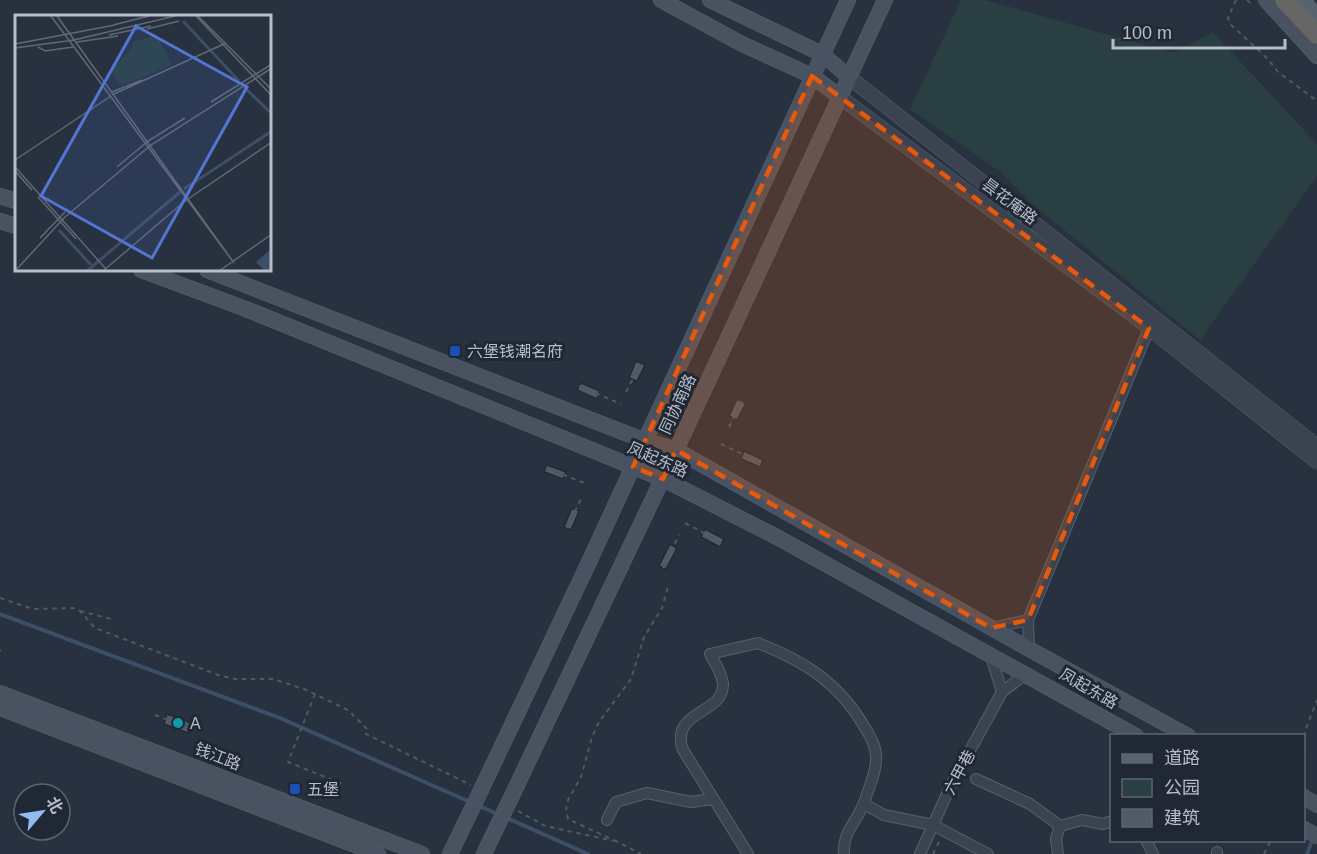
<svg xmlns="http://www.w3.org/2000/svg" width="1317" height="854" font-family="Helvetica,'Noto Sans SC',sans-serif">
	<style>
		.green { fill: #2a3f41 }
		.lines { fill: none; stroke-linecap: round; stroke-linejoin: round }
		.stream { stroke: #3d4f66; stroke-width: 4 }
		.building { fill: #505a69; stroke: #212a36; stroke-width: 1.5 }
		.minor-casing { stroke: #58616c; stroke-width: 12 }
		.tertiary-casing { stroke: #58616c; stroke-width: 15 }
		.secondary-casing { stroke: #58616c; stroke-width: 16 }
		.primary-casing { stroke: #444c58; stroke-width: 18 }
		.trunk-casing { stroke: #454e59; stroke-width: 20 }
		.path { stroke: #495c5f; stroke-width: 2; stroke-dasharray: 4.5 4.5; stroke-linecap: butt }
		.minor { stroke: #3a434f; stroke-width: 10 }
		.tertiary { stroke: #3a434f; stroke-width: 14 }
		.secondary { stroke: #495261; stroke-width: 15 }
		.primary { stroke: #59626f; stroke-width: 16 }
		.trunk { stroke: #666664; stroke-width: 18 }
		.secondary-bridge-casing { stroke: #58616c; stroke-width: 16; stroke-linecap: butt }
		.secondary-bridge { stroke: #495261; stroke-width: 15 }
		.marked { fill: #e8590c; fill-opacity: 0.2; stroke: #e8590c; stroke-width: 4.5; stroke-dasharray: 12 8; stroke-linejoin: round }
		.transit-dot { fill: #1a4fb4; stroke: #1f2834; stroke-width: 2 }
		.culture-dot { fill: #0f9aa8; stroke: #1f2834; stroke-width: 2 }
		.labels { text-anchor: middle; stroke-width: 6; stroke-linejoin: round; paint-order: stroke }
		.street-label { font-size: 16px; fill: #b7bec9; stroke: #1f2834 }
		.poi-label { font-size: 16px; fill: #b7bec9; stroke: #1f2834; text-anchor: start }
		.inset-river { fill: none; stroke: #3d4f66; stroke-width: 3 }
		.inset-road { fill: none; stroke: #616976; stroke-width: 1.5 }
		.view { fill: #5375d3; fill-opacity: 0.15; stroke: #5375d3; stroke-width: 3 }
		.inset-edge { fill: none; stroke: #b7bec9; stroke-width: 3 }
	</style>
	<rect width="100%" height="100%" fill="#27313f"/>
	<polygon class="green" points="961,0 985,0 1173,53 1213,32 1317,144 1317,176 1200,340 1033,205 1000,172 910,109"/>
	<g class="lines">
		<g class="stream">
			<polyline points="0,614 280,718 470,802"/>
			<polyline points="477,805 500,815"/>
			<polyline points="507,818 588,854"/>
			<polyline points="1307,854 1313,838"/>
		</g>
	</g>
	<g class="building">
		<polygon points="636,361 645,365 637,381 629,378"/>
		<polygon points="581,383 600,391 597,399 577,390"/>
		<polygon points="737,399 746,403 737,420 729,416"/>
		<polygon points="744,451 763,460 760,467 741,459"/>
		<polygon points="547,465 566,472 563,479 544,472"/>
		<polygon points="572,508 579,511 571,530 564,527"/>
		<polygon points="705,529 724,539 720,547 701,537"/>
		<polygon points="670,544 677,548 666,569 659,566"/>
		<polygon points="167,714 191,723 188,733 164,724"/>
	</g>
	<g class="lines">
		<defs>
			<g id="minor">
				<polyline points="991,628 1028,620"/>
				<polyline points="1029,649 1028,620 1151,324"/>
				<polyline points="990,653 1002,692"/>
				<polyline points="976,779 1030,804 1060,826 1082,820 1103,824 1112,821"/>
				<polyline points="864,804 884,815 933,825 988,854"/>
				<polyline points="607,820 616,802 647,793 691,802 713,799"/>
				<polyline points="1146,840 1153,854"/>
				<path d="M748 854 683 750C669 710 724 715 723 684 722 673 715 663 710 654L758 643C804 661 838 682 864 726 870 736 877 747 876 760 876 773 869 787 865 800 859 820 842 831 844 854"/>
				<polyline points="920,854 951,785 1002,692 1027,673"/>
				<polyline points="1058,854 1056,839 1060,826"/>
				<polyline points="1217,854 1217,852"/>
			</g>
			<g id="tertiary">
				<polyline points="849,77 1317,446"/>
				<polyline points="840,97 1130,313 1317,462"/>
			</g>
			<g id="secondary">
				<polyline points="661,0 742,44 812,76 840,97"/>
				<polyline points="710,0 822,54 849,77"/>
				<polyline points="1266,0 1317,56"/>
				<polyline points="0,196 16,201"/>
				<polyline points="0,221 16,226"/>
				<polyline points="141,270 246,309 663,479 775,536 1136,736"/>
				<polyline points="207,270 643,440 676,450 1029,649 1188,736"/>
				<polyline points="0,693 422,854"/>
				<polyline points="0,708 378,854"/>
				<polyline points="482,788 589,562 848,0"/>
				<polyline points="1304,797 1317,805"/>
				<polyline points="509,802 669,465 885,0"/>
				<polyline points="1304,829 1317,836"/>
				<polyline points="450,854 465,823"/>
				<polyline points="484,854 491,839"/>
			</g>
			<polyline id="primary" points="1302,0 1317,17"/>
			<polyline id="trunk" points="1284,0 1317,35"/>
		</defs>
		<use href="#minor" class="minor-casing"/>
		<use href="#tertiary" class="tertiary-casing"/>
		<use href="#secondary" class="secondary-casing"/>
		<use href="#primary" class="primary-casing"/>
		<use href="#trunk" class="trunk-casing"/>
		<g class="path">
			<polyline points="1236,0 1228,18 1230,24 1268,59 1278,72 1317,101"/>
			<polyline points="1247,0 1254,6"/>
			<polyline points="579,386 621,404"/>
			<polyline points="626,392 641,363"/>
			<polyline points="729,427 742,401"/>
			<polyline points="721,444 761,463"/>
			<polyline points="546,468 587,484"/>
			<polyline points="685,523 723,543"/>
			<polyline points="567,528 581,499"/>
			<polyline points="663,568 679,535"/>
			<polyline points="0,598 33,609 73,608 80,611 95,628 218,675 235,679 273,679 304,689 348,710 368,730 366,734 471,785"/>
			<polyline points="80,611 111,619"/>
			<polyline points="0,650 1,651"/>
			<polyline points="315,694 288,762 345,785"/>
			<polyline points="155,715 185,726"/>
			<polyline points="1304,755 1305,731 1317,700"/>
			<polyline points="518,811 545,826 614,841"/>
			<polyline points="609,838 568,819 566,808 568,800 581,777 592,737 599,722 631,679 644,637 662,608 668,587"/>
			<polyline points="614,840 641,854"/>
			<polyline points="933,854 940,840"/>
			<polyline points="1264,854 1271,840"/>
		</g>
		<use href="#minor" class="minor"/>
		<use href="#tertiary" class="tertiary"/>
		<use href="#secondary" class="secondary"/>
		<use href="#primary" class="primary"/>
		<use href="#trunk" class="trunk"/>
		<defs>
			<g id="secondary-bridge">
				<polyline points="465,823 482,788"/>
				<polyline points="491,839 509,802"/>
			</g>
		</defs>
		<use href="#secondary-bridge" class="secondary-bridge-casing"/>
		<use href="#secondary-bridge" class="secondary-bridge"/>
	</g>
	<path class="marked" d="M812 76 1149 328 1028 620 991 628 676 450 663 479 633 467Z"/>
	<g class="transit-dot">
		<rect x="449" y="345" width="12" height="12" rx="3"/>
		<rect x="289" y="783" width="12" height="12" rx="3"/>
	</g>
	<circle class="culture-dot" cx="178" cy="723" r="6"/>
	<g class="labels">
		<g class="street-label">
			<text transform="translate(1010 201) rotate(37)" y="6">昙花庵路</text>
			<text transform="translate(677 404) rotate(-65)" y="6">同协南路</text>
			<text transform="translate(658 459) rotate(24)" y="6">凤起东路</text>
			<text transform="translate(1089 688) rotate(30)" y="6">凤起东路</text>
			<text transform="translate(218 756) rotate(21)" y="6">钱江路</text>
			<text transform="translate(959 772) rotate(-62)" y="6">六甲巷</text>
		</g>
		<g class="poi-label">
			<text x="467" y="357">六堡钱潮名府</text>
			<text x="190" y="729">A</text>
			<text x="307" y="795">五堡</text>
		</g>
	</g>
	<g transform="translate(15 15)">
		<rect width="256" height="256" fill="#27313f"/>
		<path d="M142 20 157 50 106 71 95 56 117 33 118 27Z" fill="#2a3f41"/>
		<path d="M256 234V256H250L241 247Z" fill="#3d4f66"/>
		<path class="inset-river" d="M168 6 224 66M229 72 257 99M169 174 257 116M44 215 76 250M72 256 165 177"/>
		<path class="inset-road" d="M36 1 219 248M42 1 219 248M181 1 257 81M183 1 257 75M98 10 134 1M132 14 164 6M94 20 136 11M62 27 103 21M0 29 100 10M23 32 30 36 58 32M0 33 59 25 160 1M97 77 127 65M99 79 211 28M196 87 257 49M0 145 96 81M0 152 91 254M102 152 133 126 170 103M0 156 17 175M23 182 61 224M25 223 50 197M0 256 50 202 136 130 257 53M88 256 170 186 257 127M204 256 257 219"/>
		<path class="view" d="M121 11 232 72 137 243 26 181Z"/>
		<rect width="256" height="256" class="inset-edge"/>
	</g>
	<rect x="1110" y="734" width="195" height="108" fill="#1f2834" stroke="#5c6470" stroke-width="1.5"/>
	<rect x="1122" y="754" width="30" height="9" fill="#59626f" stroke="#5c6470" stroke-width="1.5"/>
	<text x="1164" y="764" font-size="18" fill="#b7bec9">道路</text>
	<rect x="1122" y="779" width="30" height="18" fill="#2a3f41" stroke="#5c6470" stroke-width="1.5"/>
	<text x="1164" y="794" font-size="18" fill="#b7bec9">公园</text>
	<rect x="1122" y="809" width="30" height="18" fill="#505a69" stroke="#5c6470" stroke-width="1.5"/>
	<text x="1164" y="824" font-size="18" fill="#b7bec9">建筑</text>
	<g transform="translate(42 812) rotate(61)"><circle r="28" fill="#1f2834" stroke="#5c6470" stroke-width="1.5"/>
	<path d="M0-4.5L10 22L0 15L-10 22Z" fill="#93baf3"/>
	<text y="-9" font-size="16" font-weight="bold" text-anchor="middle" fill="#b7bec9">北</text>
	</g>
	<path d="M1113 39v9h172v-9" fill="none" stroke="#b7bec9" stroke-width="3"/>
	<text x="1122" y="39" font-size="18" fill="#b7bec9" stroke="#1f2834" stroke-width="4.5" paint-order="stroke">100 m</text>
</svg>
